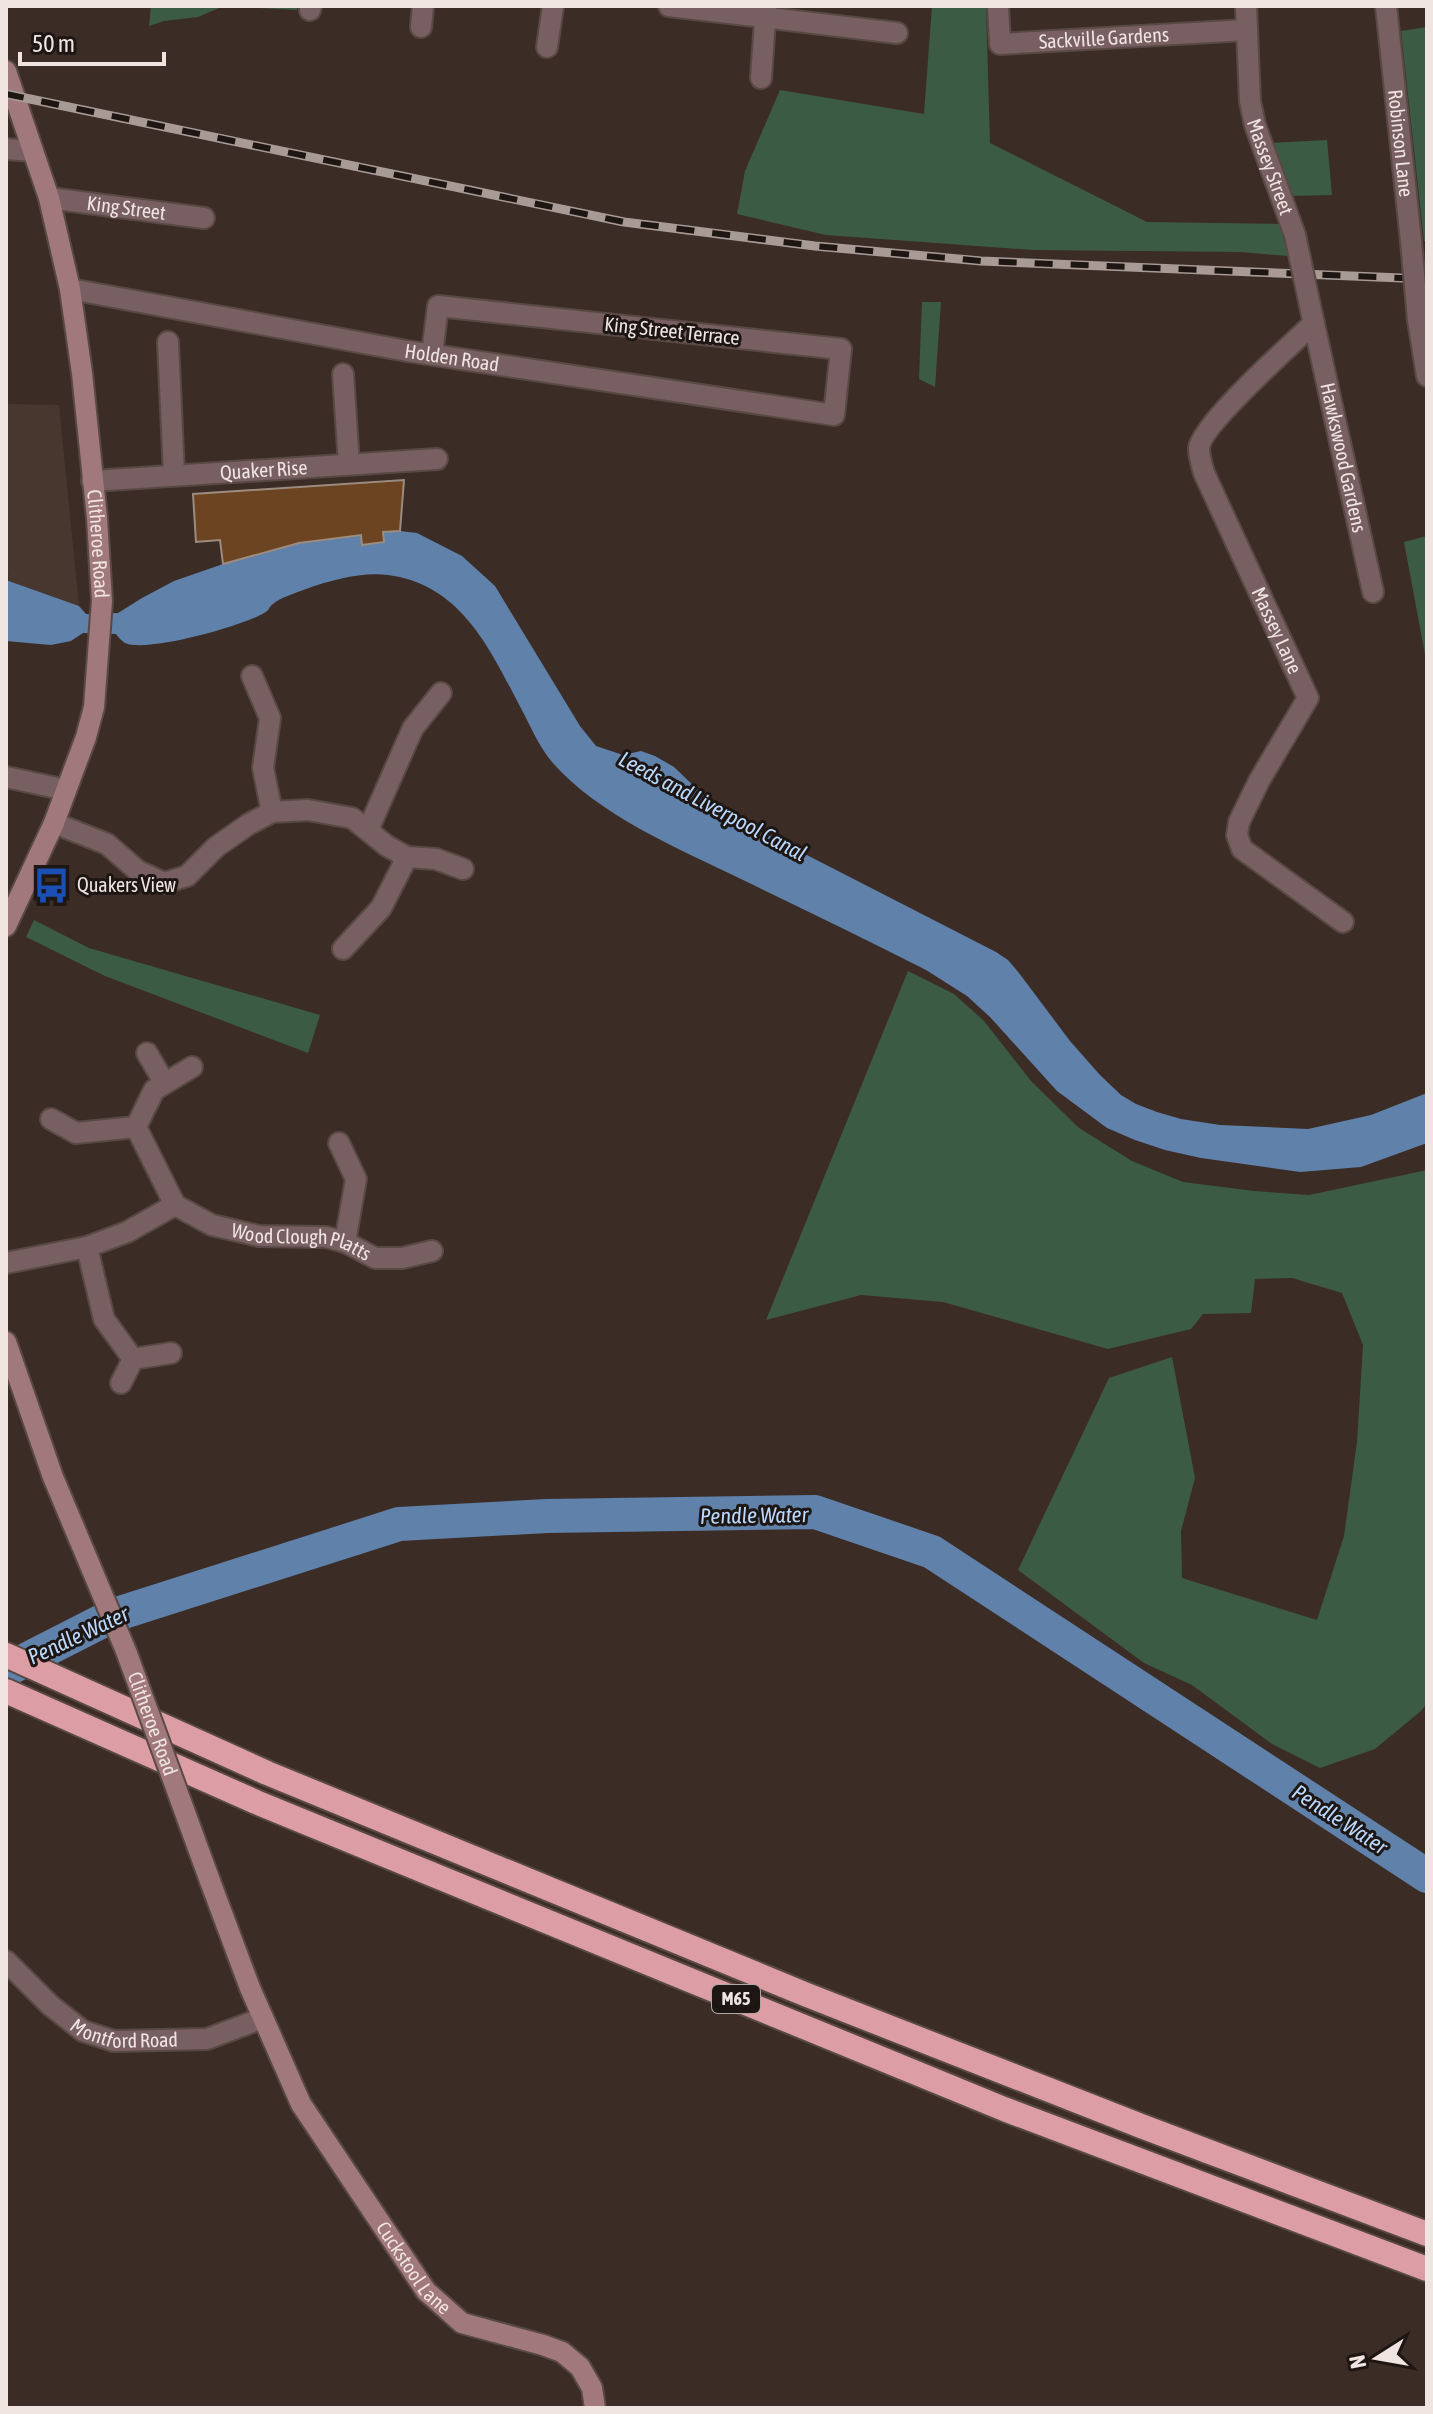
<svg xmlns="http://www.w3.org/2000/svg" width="1433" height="2414" font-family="'Asap Condensed',sans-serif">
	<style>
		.industrial { fill: #48372f }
		.green { fill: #3c5b44 }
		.water { fill: #5f81aa }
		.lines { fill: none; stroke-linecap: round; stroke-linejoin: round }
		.river { stroke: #5f81aa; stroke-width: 34 }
		.building { fill: #6c4421; stroke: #9c8c80; stroke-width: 2 }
		.minor-casing { stroke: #594944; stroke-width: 24 }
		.secondary-casing { stroke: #594944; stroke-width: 24 }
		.motorway-casing { stroke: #594944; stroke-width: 28 }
		.minor { stroke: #785f61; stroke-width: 20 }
		.secondary { stroke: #a1797c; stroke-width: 20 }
		.motorway { stroke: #dc9ea4; stroke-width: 24 }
		.rail-casing { stroke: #a89b96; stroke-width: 9 }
		.rail { stroke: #1d1613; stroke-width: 6; stroke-dasharray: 18; stroke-linecap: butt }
		.minor-bridge-casing { stroke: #594944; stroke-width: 24; stroke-linecap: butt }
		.secondary-bridge-casing { stroke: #594944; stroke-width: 24; stroke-linecap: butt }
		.minor-bridge { stroke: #785f61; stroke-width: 20 }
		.secondary-bridge { stroke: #a1797c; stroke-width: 20 }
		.labels { text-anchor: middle; stroke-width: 6; stroke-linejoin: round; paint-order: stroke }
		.shield { fill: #1d1613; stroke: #b0a6a2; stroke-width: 2 }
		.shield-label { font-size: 18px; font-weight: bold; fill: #efe4e0 }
		.street-label { font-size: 20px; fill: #efe4e0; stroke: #1d1613 }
		.poi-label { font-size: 20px; fill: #efe4e0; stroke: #1d1613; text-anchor: start }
		.water-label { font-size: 22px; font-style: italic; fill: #bad9ff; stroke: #1d1613 }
	</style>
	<rect width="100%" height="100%" fill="#3c2c26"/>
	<polygon class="industrial" points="6,404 59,405 79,606 9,581 6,553"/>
	<g class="green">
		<polygon points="151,6 298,6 297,10 224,6 198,17 164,21 149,26"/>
		<polygon points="932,6 986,6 990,143 1147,222 1282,224 1288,256 1241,252 1033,250 826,235 737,214 745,171 780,90 924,114"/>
		<polygon points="1427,27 1427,241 1424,241 1401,31"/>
		<polygon points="1327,140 1332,195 1291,196 1268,143"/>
		<polygon points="922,302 941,302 935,387 919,379"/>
		<polygon points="1427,536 1427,665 1404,542"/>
		<polygon points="34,920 89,948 320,1015 308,1053 105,976 26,937"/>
		<polygon points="908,971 954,994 984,1021 1031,1081 1079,1128 1132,1161 1183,1182 1254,1191 1309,1195 1427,1170 1427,1703 1421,1711 1375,1749 1320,1768 1272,1744 1192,1685 1144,1663 1018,1570 1109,1378 1172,1357 1195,1478 1181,1531 1182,1578 1317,1620 1344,1536 1357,1442 1363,1345 1342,1293 1292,1278 1255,1279 1251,1313 1203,1314 1191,1329 1108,1349 943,1302 861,1295 766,1320"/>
	</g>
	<path class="water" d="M400 531 417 533 462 556 495 586 580 726 596 746 623 755 641 751 655 756 674 767 719 810 996 952 1008 960 1019 973 1070 1041 1100 1075 1121 1095 1136 1104 1157 1112 1181 1119 1220 1125 1308 1129 1371 1115 1427 1093V1143L1361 1167 1300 1172 1201 1158 1165 1150 1135 1140 1107 1128 1057 1091 990 1017 967 996 926 970C865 939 803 909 741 879 679 849 598 815 552 762 541 749 533 732 525 716 493 656 465 585 388 575 361 572 332 580 306 589 296 593 281 597 273 604 266 610 272 608 264 613 243 626 147 653 125 643 123 642 117 636 116 634L83 633 71 641 51 645 6 641V580L79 606 86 614 118 613 142 598 174 581 223 564 299 543 361 535 363 545 384 542 383 532Z"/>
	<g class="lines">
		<polyline class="river" points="6,1670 114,1615 399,1524 547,1516 815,1512 932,1552 1427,1876"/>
	</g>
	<polygon class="building" points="404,480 400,531 383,532 384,542 362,545 361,535 299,543 223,564 220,540 196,542 193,494"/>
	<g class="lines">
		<defs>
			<g id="minor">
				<polyline points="669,6 897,33"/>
				<path id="s1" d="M998 6 1000 44 1247 30"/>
				<path id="s2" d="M1246 6 1250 101 1255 125 1295 235"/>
				<path id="s3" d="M1386 6 1411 241"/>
				<polyline points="310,10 311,6"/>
				<polyline points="421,27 423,6"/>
				<polyline points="547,47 553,6"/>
				<polyline points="761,78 766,6"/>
				<polyline points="6,149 33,151"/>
				<path id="s4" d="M49 198 204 218"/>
				<path id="s5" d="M70 289 407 351 834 415 841 349 438 306 432 354"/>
				<path id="s6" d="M1312 315 1373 592"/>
				<polyline points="1418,320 1427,376"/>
				<path id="s7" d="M1314 323C1293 343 1201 425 1199 448 1199 456 1202 466 1204 473L1308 698 1259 781 1239 822 1237 835 1242 849 1343 922"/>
				<polyline points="168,342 174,475"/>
				<polyline points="343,374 349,464"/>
				<path id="s8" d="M92 481 437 459"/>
				<polyline points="252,676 270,718 263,768 272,812"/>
				<polyline points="6,777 66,790"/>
				<polyline points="54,823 107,844 138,871 164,883 187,876 216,847 249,824 272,812 308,810 352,818 387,846 407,857 436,859 463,869"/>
				<polyline points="368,830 413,728 441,693"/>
				<polyline points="343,949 381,908 407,857"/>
				<polyline points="147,1053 164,1082"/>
				<polyline points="51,1119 76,1133 136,1127"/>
				<polyline points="339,1143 356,1179 345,1242"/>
				<polyline points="175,1205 136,1127 154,1090 192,1067"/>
				<polyline points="87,1247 104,1319 133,1359 121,1383"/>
				<path id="s9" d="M6 1263 87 1247 127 1232 175 1205 212 1225 259 1236 326 1237 345 1242 375 1258H402L432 1251"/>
				<polyline points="133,1359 171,1353"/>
				<path id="s10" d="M6 1961 50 2005 83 2031 114 2041 207 2039 263 2018"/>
			</g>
			<g id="secondary">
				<path id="s11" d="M6 71 49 198 70 289 82 373 97 518 102 601 94 707 86 737 54 823 6 926"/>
				<polyline points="6,1342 53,1477"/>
				<path id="s12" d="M210 1881 250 1988 301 2104 426 2291 462 2323 543 2345 562 2352 580 2367 592 2388 595 2408"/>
			</g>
			<g id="motorway">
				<polyline points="6,1655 267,1773 807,1995 1141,2126 1427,2234"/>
				<polyline points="6,1691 256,1802 1004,2109 1427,2269"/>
			</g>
		</defs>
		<use href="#minor" class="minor-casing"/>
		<use href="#secondary" class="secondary-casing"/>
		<use href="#motorway" class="motorway-casing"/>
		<use href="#minor" class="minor"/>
		<use href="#secondary" class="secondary"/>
		<use href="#motorway" class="motorway"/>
		<defs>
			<polyline id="rail" points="6,94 624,222 815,246 981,261 1427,279"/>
		</defs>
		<use href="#rail" class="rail-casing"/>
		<use href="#rail" class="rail"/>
		<defs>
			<g id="minor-bridge">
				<polyline points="1295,235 1312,315"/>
				<polyline points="1411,241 1418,320"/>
			</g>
			<g id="secondary-bridge">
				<path id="s13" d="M53 1477 126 1651 210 1881"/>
			</g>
		</defs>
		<use href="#minor-bridge" class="minor-bridge-casing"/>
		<use href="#secondary-bridge" class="secondary-bridge-casing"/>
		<use href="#minor-bridge" class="minor-bridge"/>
		<use href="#secondary-bridge" class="secondary-bridge"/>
	</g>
	<defs>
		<symbol id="bus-bare" viewBox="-9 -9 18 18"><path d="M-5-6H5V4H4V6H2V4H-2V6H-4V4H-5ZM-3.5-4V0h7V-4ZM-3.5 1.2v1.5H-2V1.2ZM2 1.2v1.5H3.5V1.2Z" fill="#1a4fb4" stroke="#1d1613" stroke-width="2.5" paint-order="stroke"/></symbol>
	</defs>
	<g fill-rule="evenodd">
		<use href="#bus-bare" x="26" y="860" width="51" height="51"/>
	</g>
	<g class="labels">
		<rect class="shield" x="712" y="1985" width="48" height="28" rx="6"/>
		<g class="shield-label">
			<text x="736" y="2005">M65</text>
		</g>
		<g class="street-label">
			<text dy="7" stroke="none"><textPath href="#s1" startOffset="142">Sackville Gardens</textPath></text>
			<text dy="7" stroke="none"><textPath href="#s3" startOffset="138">Robinson Lane</textPath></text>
			<text dy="7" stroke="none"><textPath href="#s2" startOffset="164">Massey Street</textPath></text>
			<text dy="7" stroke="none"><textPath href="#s4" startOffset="78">King Street</textPath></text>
			<text transform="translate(672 331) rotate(6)" y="7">King Street Terrace</text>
			<text dy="7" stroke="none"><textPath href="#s5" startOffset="388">Holden Road</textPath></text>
			<text dy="7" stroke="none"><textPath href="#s6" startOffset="146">Hawkswood Gardens</textPath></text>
			<text dy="7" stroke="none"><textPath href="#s8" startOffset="172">Quaker Rise</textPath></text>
			<text dy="7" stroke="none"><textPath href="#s11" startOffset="484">Clitheroe Road</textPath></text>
			<text dy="7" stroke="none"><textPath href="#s7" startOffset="370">Massey Lane</textPath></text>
			<text dy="7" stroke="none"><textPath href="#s9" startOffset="314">Wood Clough Platts</textPath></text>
			<text dy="7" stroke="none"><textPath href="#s13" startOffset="266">Clitheroe Road</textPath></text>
			<text dy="7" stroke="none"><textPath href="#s10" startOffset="146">Montford Road</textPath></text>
			<text dy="7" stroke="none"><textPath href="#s12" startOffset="440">Cuckstool Lane</textPath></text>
		</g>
		<g class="poi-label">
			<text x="77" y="892">Quakers View</text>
		</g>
		<g class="water-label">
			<text transform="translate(713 806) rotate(28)" y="8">Leeds and Liverpool Canal</text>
			<text transform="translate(754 1515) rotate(-1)" y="8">Pendle Water</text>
			<text transform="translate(78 1635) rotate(-25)" y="8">Pendle Water</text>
			<text transform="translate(1340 1819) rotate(33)" y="8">Pendle Water</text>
		</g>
	</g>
	<rect width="1433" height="2414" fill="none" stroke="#efe4e0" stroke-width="16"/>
	<g transform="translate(1377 2358) rotate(259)" stroke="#1d1613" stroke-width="6" paint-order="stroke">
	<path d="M0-6L14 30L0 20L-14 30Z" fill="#efe4e0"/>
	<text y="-12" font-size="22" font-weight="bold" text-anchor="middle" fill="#efe4e0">N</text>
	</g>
	<path d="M20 52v12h144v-12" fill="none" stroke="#efe4e0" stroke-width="4"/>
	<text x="32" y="52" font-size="24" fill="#efe4e0" stroke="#1d1613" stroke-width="6" paint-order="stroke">50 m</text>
</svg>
